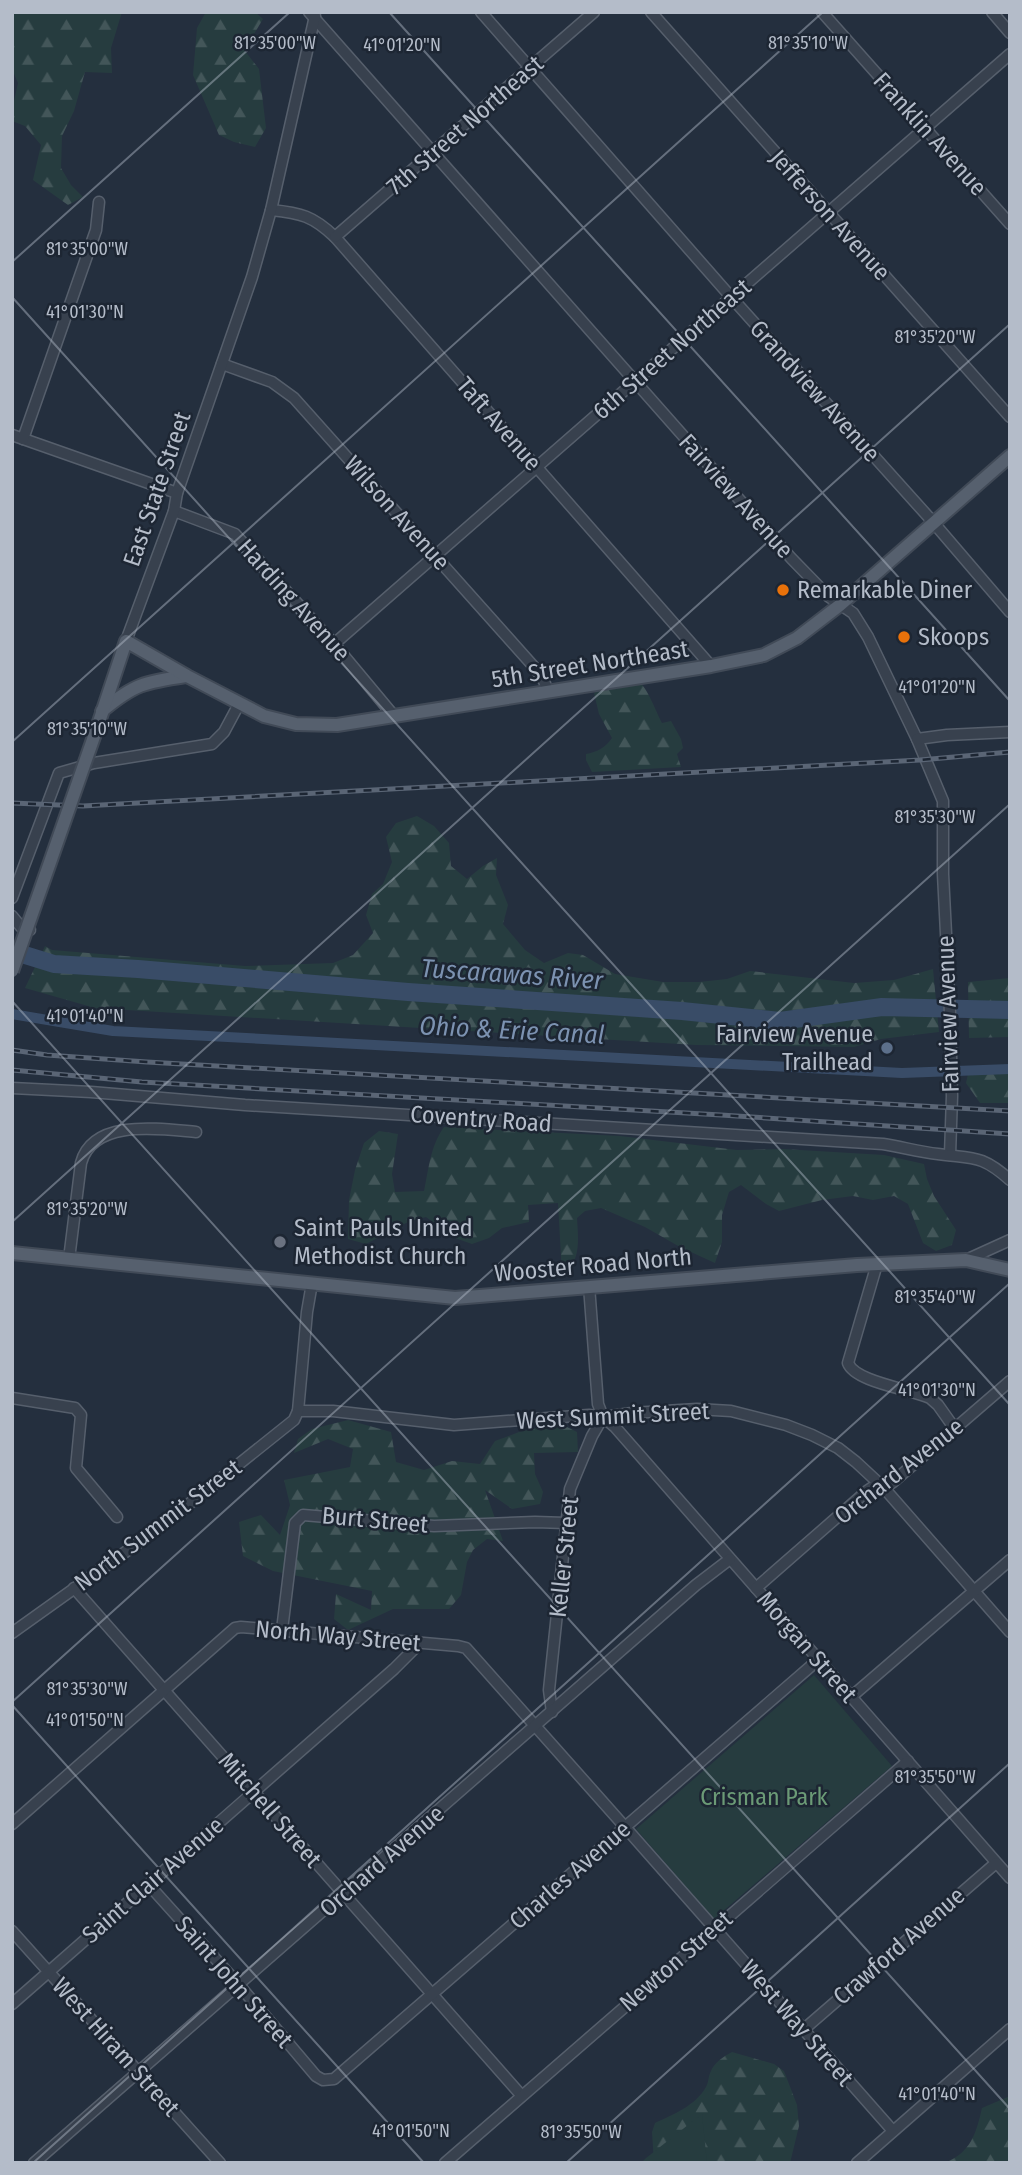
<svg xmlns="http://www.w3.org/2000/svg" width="1022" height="2175" font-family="'Fira Sans Condensed',sans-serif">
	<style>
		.forest { fill: url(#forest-firs) }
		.park { fill: #263c3f }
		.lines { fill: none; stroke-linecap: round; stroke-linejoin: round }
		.canal { stroke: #394c67; stroke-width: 10 }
		.river { stroke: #394c67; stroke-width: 18 }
		.minor-casing { stroke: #565f6c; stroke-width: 13 }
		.major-casing { stroke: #414a57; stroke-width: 16 }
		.minor { stroke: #38414e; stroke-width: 10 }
		.major { stroke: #56606e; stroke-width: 12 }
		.rail-casing { stroke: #5a6575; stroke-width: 5 }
		.rail { stroke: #1d2633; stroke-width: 2.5; stroke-dasharray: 8; stroke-linecap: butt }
		.major-bridge-casing { stroke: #414a57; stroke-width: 16; stroke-linecap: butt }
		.major-bridge { stroke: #56606e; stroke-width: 12 }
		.ticks { fill: none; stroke: #b4bcc9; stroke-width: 2; stroke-opacity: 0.45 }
		.food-dot { fill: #e8710a; stroke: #1d2633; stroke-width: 2.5 }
		.service-dot { fill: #5c6f8a; stroke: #1d2633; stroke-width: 2.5 }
		.worship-dot { fill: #6b7280; stroke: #1d2633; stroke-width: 2.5 }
		.labels { text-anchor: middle; stroke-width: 5; stroke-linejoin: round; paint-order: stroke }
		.street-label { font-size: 24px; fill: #b4bcc9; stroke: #1d2633 }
		.poi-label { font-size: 24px; fill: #b4bcc9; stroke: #1d2633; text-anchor: start }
		.park-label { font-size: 24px; fill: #6b9a76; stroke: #1d2633 }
		.water-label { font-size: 26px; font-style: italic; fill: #7c92b1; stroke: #1d2633 }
		.ticks-label { font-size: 18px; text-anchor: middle; fill: #b4bcc9; stroke: #1d2633; stroke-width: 5; stroke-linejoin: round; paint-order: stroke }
	</style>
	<defs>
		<pattern id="forest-firs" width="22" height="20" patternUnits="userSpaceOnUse" patternTransform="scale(1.75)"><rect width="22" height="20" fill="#263c3f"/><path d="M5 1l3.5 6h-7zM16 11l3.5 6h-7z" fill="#435659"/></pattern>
	</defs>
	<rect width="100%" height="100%" fill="#242f3e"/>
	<g class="forest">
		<polygon points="12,12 122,12 111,48 112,73 85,72 74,111 62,136 61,168 71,185 83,197 68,205 33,180 41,145 25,126 12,121 12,110 18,83 12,69"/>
		<polygon points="206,12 255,12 263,19 251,39 245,43 245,51 259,69 266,128 255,147 234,142 219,135 193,75 197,28"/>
		<path d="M640 683C648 689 656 712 662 723L671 721 681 739 683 748 677 754 681 767 592 772 586 760V754C597 752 605 748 612 738L599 714 594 693 602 689Z"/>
		<polygon points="417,816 434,826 449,843 451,866 467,879 483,866 497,858 496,875 508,905 503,924 525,950 544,963 568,953 583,955 615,974 663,982 699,982 727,979 750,971 854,983 894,980 933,969 939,1032 881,1039 854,1047 696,1045 95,1008 25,988 45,946 52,950 245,966 333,963 353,955 373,933 366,915 372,894 383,884 392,862 386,837 396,823"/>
		<polygon points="1010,978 1010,1037 969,1038 968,982"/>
		<polygon points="1010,1069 1010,1103 980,1103 966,1083 969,1070"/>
		<path d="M444 1127 620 1136 737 1150 783 1149 884 1155 924 1164 927 1179 934 1196 956 1230 952 1245 936 1251 923 1243 908 1204 894 1196 873 1200 853 1196 822 1200 779 1211 766 1204 741 1185 729 1192 722 1215V1242L715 1263 680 1247 645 1227 601 1208 585 1211 577 1218C578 1237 582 1263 562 1274L558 1203 528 1205 529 1222 502 1228 489 1238 472 1244 455 1238 426 1217 408 1222 366 1244 348 1239 349 1200 355 1170 364 1143 379 1131 398 1134 392 1174 395 1192 424 1191C429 1168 430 1147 444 1127Z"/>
		<polygon points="348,1420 391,1432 396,1462 424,1470 452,1461 480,1464 495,1441 519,1432 559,1423 577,1432 578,1452 534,1453 535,1474 543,1492 540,1504 512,1509 485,1490 503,1541 487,1539 473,1550 467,1562 461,1595 449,1609 393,1609 348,1630 334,1619 336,1594 371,1610 372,1591 273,1571 243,1556 239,1522 261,1515 280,1535 290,1505 284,1480 350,1467 353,1449 328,1439 294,1453 298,1439 312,1429"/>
		<path d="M732 2052 774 2064 784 2071 797 2105 799 2126 790 2163H654L652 2132 655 2123C674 2114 695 2106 706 2087 709 2082 708 2076 711 2071 714 2063 724 2056 732 2052Z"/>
		<path d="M1010 2096V2163H945C971 2152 976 2134 982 2108Z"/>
	</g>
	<g class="park">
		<polygon points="814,1675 892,1766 714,1919 636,1829"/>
		<polygon points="702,2114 707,2163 641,2163 646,2158"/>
	</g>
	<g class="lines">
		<polyline class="canal" points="12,1014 113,1031 902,1073 1010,1069"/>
		<polyline class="river" points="12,951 54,964 138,969 408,992 682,1011 780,1021 882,1007 1010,1010"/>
		<defs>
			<g id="minor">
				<polyline points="309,12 791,558 828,596 853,613 868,637 917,739 943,801 943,874 950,1013 952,1096 950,1155"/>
				<polyline points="481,12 731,297 933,522 1010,612"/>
				<polyline points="651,12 1010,417"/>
				<polyline points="822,12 1010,224"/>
				<polyline points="992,12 1010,33"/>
				<path d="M271 210C301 213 313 216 335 237L711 666"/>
				<polyline points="335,237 594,12"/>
				<polyline points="222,364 272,382 294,398 535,668 544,681 548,692"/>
				<polyline points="12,435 177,493"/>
				<polyline points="23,439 96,230 99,202"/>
				<polyline points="174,511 235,534 334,644 394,716"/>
				<polyline points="126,641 174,511 177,493 252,277 271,210 315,16"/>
				<polyline points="334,644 1010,54"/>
				<polyline points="917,739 947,735 1010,732"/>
				<polyline points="12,898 59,773 94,763 212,744 224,732 239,704"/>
				<polyline points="12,916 21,927 30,930"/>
				<path d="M12 1088 91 1092 245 1105 883 1144C902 1147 920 1152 938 1154 973 1159 981 1154 1010 1180"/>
				<path d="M69 1259 81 1163C93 1118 161 1129 196 1132"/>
				<polyline points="966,1260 1010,1240"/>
				<path d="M877 1264 848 1363C855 1382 910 1389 930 1398L938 1405 955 1429"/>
				<polyline points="589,1286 598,1404 603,1417 615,1427 1010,1878"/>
				<polyline points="12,1398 75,1408 81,1415 76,1468 117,1517"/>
				<polyline points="298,1411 333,1411 454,1425 589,1415 603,1417 632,1413 697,1409 731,1411 786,1425 812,1435 838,1448 856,1462 884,1488 1010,1632"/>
				<polyline points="74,1588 521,2095"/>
				<polyline points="756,1588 867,1491 873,1487 884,1488 893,1482 1010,1381"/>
				<polyline points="282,1630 295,1523 303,1515 434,1526 535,1522 566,1523"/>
				<polyline points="12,1633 159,1528 294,1420 298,1411 307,1312 312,1283"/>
				<polyline points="851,1697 1010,1560"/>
				<polyline points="552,1712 549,1690 570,1489 592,1436 603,1417"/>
				<polyline points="12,1824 235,1628 241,1627 458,1646 466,1648 625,1827 893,2131"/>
				<polyline points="149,1885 239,1985 316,2076 323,2080 334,2079 818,1660"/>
				<polyline points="12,1931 220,2163"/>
				<polyline points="12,2004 394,1669 415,1648 417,1643"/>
				<polyline points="803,2030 996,1863"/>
				<polyline points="34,2163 696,1585 730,1559"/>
				<polyline points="445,2163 908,1761"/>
				<polyline points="857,2163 1010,2029"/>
			</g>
			<g id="major">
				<path d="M102 711C134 684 145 682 186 676"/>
				<polyline points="97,728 126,641 187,676 264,716 296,724 337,725 711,666 764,655 797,638 840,605 1010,456"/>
				<polyline points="12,1253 455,1298 857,1265 966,1260 1010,1270"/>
			</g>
		</defs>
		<use href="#minor" class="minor-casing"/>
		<use href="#major" class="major-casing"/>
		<use href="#minor" class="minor"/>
		<use href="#major" class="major"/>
		<defs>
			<g id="rail">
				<polyline points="12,803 83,806 920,760 1010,752"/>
				<polyline points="12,1050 47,1055 147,1062 1010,1111"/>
				<polyline points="12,1070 142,1082 721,1115 1010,1134"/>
			</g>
		</defs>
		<use href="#rail" class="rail-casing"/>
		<use href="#rail" class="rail"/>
		<defs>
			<polyline id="major-bridge" points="12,971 97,728"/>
		</defs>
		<use href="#major-bridge" class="major-bridge-casing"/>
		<use href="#major-bridge" class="major-bridge"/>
	</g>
	<path class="ticks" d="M389 12 1010 701M12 262 290 12M12 297 1010 1405M12 742 823 12M12 1001 1010 2109M12 1222 1010 324M12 1702 1010 804M12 1705 424 2163M33 2163 1010 1283M566 2163 1010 1763"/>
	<g class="food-dot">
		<circle cx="783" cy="590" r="7"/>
		<circle cx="904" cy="637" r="7"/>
	</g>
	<circle class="service-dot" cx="887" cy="1048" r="7"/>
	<circle class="worship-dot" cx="280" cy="1242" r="7"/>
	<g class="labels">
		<g class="street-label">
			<text transform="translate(465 125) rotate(-41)" y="8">7th Street Northeast</text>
			<text transform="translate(930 134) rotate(48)" y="8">Franklin Avenue</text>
			<text transform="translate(830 215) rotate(48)" y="8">Jefferson Avenue</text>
			<text transform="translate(672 349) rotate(-41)" y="8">6th Street Northeast</text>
			<text transform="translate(815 391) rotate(48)" y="8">Grandview Avenue</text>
			<text transform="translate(499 424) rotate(49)" y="8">Taft Avenue</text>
			<text transform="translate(157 489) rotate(-71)" y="8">East State Street</text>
			<text transform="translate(736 496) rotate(48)" y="8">Fairview Avenue</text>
			<text transform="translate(397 513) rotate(48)" y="8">Wilson Avenue</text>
			<text transform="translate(294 600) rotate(48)" y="8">Harding Avenue</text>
			<text transform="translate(590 664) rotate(-9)" y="8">5th Street Northeast</text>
			<text transform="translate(948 1014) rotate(-92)" y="8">Fairview Avenue</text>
			<text transform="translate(481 1119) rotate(4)" y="8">Coventry Road</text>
			<text transform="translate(593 1265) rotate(-5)" y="8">Wooster Road North</text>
			<text transform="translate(613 1416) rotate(-3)" y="8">West Summit Street</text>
			<text transform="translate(899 1471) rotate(-38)" y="8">Orchard Avenue</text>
			<text transform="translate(375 1520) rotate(5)" y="8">Burt Street</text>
			<text transform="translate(158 1525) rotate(-37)" y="8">North Summit Street</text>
			<text transform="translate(564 1557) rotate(-84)" y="8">Keller Street</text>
			<text transform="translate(338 1636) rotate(5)" y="8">North Way Street</text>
			<text transform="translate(807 1647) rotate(49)" y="8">Morgan Street</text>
			<text transform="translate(270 1810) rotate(49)" y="8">Mitchell Street</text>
			<text transform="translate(382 1861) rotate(-41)" y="8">Orchard Avenue</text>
			<text transform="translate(570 1875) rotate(-41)" y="8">Charles Avenue</text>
			<text transform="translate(153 1880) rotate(-41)" y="8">Saint Clair Avenue</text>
			<text transform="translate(899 1946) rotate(-41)" y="8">Crawford Avenue</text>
			<text transform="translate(676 1961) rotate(-41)" y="8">Newton Street</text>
			<text transform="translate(234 1982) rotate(49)" y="8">Saint John Street</text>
			<text transform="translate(797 2023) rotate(49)" y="8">West Way Street</text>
			<text transform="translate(116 2047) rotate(48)" y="8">West Hiram Street</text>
		</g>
		<g class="poi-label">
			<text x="797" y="598">Remarkable Diner</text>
			<text x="918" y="645">Skoops</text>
			<text x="873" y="1042" text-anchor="end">Fairview Avenue<tspan x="873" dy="28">Trailhead</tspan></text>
			<text x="294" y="1236">Saint Pauls United<tspan x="294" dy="28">Methodist Church</tspan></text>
		</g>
		<g class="park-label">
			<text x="764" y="1805">Crisman Park</text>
		</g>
		<g class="water-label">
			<text transform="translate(512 974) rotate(4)" y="9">Tuscarawas River</text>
			<text transform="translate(512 1030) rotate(3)" y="9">Ohio &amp; Erie Canal</text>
		</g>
	</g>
	<g class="ticks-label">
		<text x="275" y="49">81°35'00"W</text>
		<text x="808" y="49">81°35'10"W</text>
		<text x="402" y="51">41°01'20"N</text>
		<text x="87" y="255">81°35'00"W</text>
		<text x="85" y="318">41°01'30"N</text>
		<text x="935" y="343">81°35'20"W</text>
		<text x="937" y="693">41°01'20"N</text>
		<text x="87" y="735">81°35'10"W</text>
		<text x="935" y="823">81°35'30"W</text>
		<text x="85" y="1022">41°01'40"N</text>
		<text x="87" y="1215">81°35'20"W</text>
		<text x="935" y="1303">81°35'40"W</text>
		<text x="937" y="1396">41°01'30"N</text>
		<text x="87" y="1695">81°35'30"W</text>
		<text x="85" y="1726">41°01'50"N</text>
		<text x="935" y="1783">81°35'50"W</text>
		<text x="937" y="2100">41°01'40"N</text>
		<text x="411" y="2137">41°01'50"N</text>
		<text x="581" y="2138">81°35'50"W</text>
	</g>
	<rect width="1022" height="2175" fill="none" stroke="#b4bcc9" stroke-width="28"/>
</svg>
